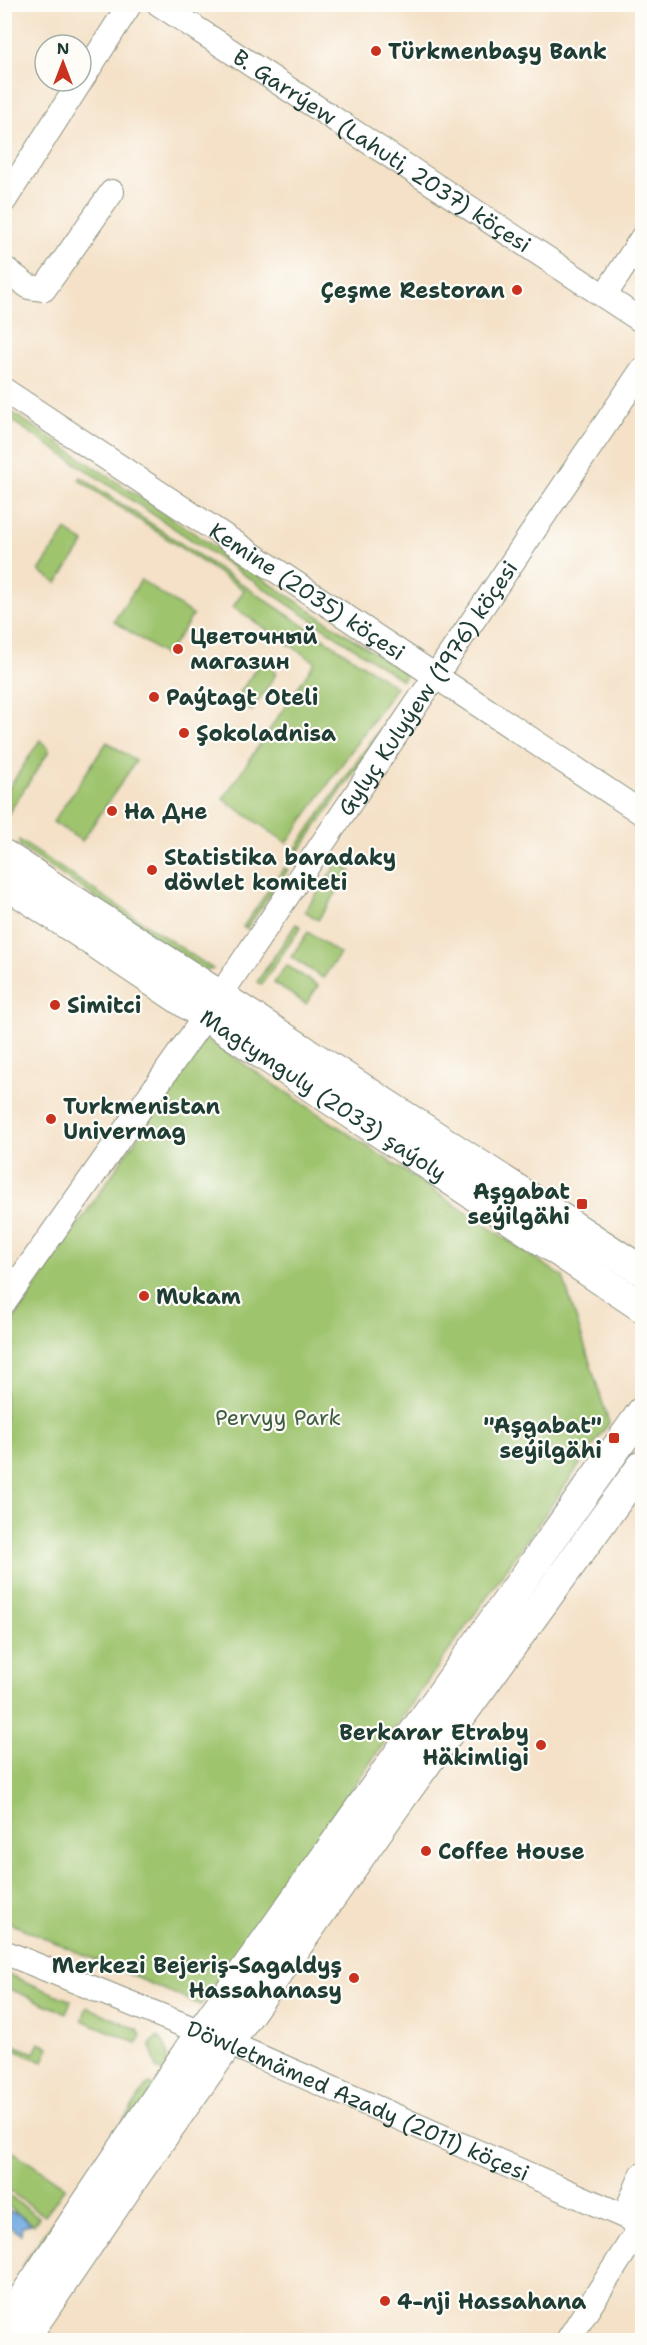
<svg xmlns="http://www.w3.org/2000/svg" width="647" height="2345" font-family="'Shantell Sans',sans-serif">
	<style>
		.green { fill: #9fc46e; stroke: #5f8051; stroke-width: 1.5 }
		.water { fill: #73aae1; stroke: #49748a; stroke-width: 1.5 }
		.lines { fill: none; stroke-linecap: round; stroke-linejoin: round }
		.minor-casing { stroke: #8a8f7e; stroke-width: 26 }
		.major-casing { stroke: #8a8f7e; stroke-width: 32 }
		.minor { stroke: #fff; stroke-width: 24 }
		.major { stroke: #fff; stroke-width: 30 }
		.poi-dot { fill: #c8321e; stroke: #fdfcf7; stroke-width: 2 }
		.labels { text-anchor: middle; stroke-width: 4.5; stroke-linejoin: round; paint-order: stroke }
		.poi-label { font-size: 22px; font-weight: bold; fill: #1f3d34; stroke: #fdfcf7; text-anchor: start }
		.street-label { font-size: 22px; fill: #1f3d34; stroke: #fdfcf7 }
		.park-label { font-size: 22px; fill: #3f5f42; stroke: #fdfcf7 }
	</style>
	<rect width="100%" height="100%" fill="#fdfcf7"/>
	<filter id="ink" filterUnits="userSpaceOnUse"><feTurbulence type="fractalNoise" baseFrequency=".0167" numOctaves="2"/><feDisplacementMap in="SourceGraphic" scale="12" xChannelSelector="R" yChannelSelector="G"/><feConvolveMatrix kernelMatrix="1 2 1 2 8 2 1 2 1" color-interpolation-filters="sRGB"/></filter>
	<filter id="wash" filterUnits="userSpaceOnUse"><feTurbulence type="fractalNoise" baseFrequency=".008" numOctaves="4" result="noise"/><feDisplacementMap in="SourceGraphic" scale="24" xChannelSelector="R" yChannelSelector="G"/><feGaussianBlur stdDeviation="1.35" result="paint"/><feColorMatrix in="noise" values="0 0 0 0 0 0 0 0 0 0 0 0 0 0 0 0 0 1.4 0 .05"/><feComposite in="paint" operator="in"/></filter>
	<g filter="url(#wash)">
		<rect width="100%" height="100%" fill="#f4e1c7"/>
		<g class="green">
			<polygon points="4,407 406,674 402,680 5,416"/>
			<polygon points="81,477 396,687 287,843 223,799 315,662 233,607 244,590 79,480"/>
			<polygon points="66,530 84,543 57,583 39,571"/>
			<polygon points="141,580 193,615 166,656 114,621"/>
			<polygon points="269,663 276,674 252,711 235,700 257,667"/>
			<polygon points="405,693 408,695 299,851 296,848"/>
			<polygon points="40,740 48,748 48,753 6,817 5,794"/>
			<polygon points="107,742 136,761 82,841 53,822"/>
			<polygon points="19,840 213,969 206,971 20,847"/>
			<polygon points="338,862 351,871 318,920 305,911"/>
			<polygon points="284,868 288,870 246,929 243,927"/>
			<polygon points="296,924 301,927 261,985 257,982"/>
			<polygon points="308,932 340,954 323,978 291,957"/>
			<polygon points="286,965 318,986 306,1004 274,983"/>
			<polygon points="205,1038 563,1277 609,1423 200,2005 5,1921 5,1332"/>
			<polygon points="5,1973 71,2001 66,2013 5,1987"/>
			<polygon points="87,2007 137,2029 141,2035 137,2043 82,2020"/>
			<path d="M157 2037C171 2046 168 2059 165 2073L157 2069 150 2045Z"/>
			<polygon points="4,2041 34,2053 39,2043 49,2047 43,2062 5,2046"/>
			<polygon points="149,2083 156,2088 30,2272 22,2266"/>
			<polygon points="5,2146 65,2187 45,2216 5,2188"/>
			<polygon points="5,2193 39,2217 34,2225 5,2204"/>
		</g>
		<polygon class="water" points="4,2210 18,2214 31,2224 22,2226 21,2234 5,2224"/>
	</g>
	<g filter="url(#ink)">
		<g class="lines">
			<defs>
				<g id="minor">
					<path id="s1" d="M159 4 642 321"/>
					<polyline points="4,201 130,4"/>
					<polyline points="4,268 29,287 44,289 112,192"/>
					<polyline points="605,295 642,238"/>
					<path id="s2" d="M4 390 642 813"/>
					<path id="s3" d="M4 1302 221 994 642 370"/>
					<path id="s4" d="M4 1952 228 2043 642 2224"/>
					<polyline points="625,2215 642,2175"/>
					<polyline points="568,2340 642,2224"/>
				</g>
				<g id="major">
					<polyline points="4,855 642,1271"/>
					<path id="s5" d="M4 882 642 1307"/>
					<polyline points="4,2327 201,2032 642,1412"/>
					<polyline points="23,2340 139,2170 396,1805 642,1466"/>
				</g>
			</defs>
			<use href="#minor" class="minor-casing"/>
			<use href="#major" class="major-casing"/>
			<use href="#minor" class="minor"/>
			<use href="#major" class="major"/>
		</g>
	</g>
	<g class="poi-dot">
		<circle cx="376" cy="51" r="6"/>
		<circle cx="517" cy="290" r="6"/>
		<circle cx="178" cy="649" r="6"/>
		<circle cx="154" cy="697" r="6"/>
		<circle cx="184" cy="733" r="6"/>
		<circle cx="112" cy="811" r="6"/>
		<circle cx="152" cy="870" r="6"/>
		<circle cx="55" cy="1005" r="6"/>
		<circle cx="51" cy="1119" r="6"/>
		<rect x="576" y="1198" width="12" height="12" rx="3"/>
		<circle cx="144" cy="1296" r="6"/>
		<rect x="608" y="1432" width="12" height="12" rx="3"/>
		<circle cx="541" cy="1745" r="6"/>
		<circle cx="426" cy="1851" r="6"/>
		<circle cx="354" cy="1978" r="6"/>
		<circle cx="385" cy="2301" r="6"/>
	</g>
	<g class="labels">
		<g class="poi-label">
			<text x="388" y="59">Türkmenbaşy Bank</text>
			<text x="505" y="298" text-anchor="end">Çeşme Restoran</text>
			<text x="190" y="644">Цветочный<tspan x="190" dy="25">магазин</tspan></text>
			<text x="166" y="705">Paýtagt Oteli</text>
			<text x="196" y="741">Şokoladnisa</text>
			<text x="124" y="819">На Дне</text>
			<text x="164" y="865">Statistika baradaky<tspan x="164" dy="25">döwlet komiteti</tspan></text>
			<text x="67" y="1013">Simitci</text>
			<text x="63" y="1114">Turkmenistan<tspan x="63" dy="25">Univermag</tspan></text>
			<text x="570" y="1199" text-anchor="end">Aşgabat<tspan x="570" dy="25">seýilgähi</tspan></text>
			<text x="156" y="1304">Mukam</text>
			<text x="602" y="1433" text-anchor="end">"Aşgabat"<tspan x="602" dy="25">seýilgähi</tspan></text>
			<text x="529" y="1740" text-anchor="end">Berkarar Etraby<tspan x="529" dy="25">Häkimligi</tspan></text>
			<text x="438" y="1859">Coffee House</text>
			<text x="342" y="1973" text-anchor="end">Merkezi Bejeriş-Sagaldyş<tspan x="342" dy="25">Hassahanasy</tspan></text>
			<text x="397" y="2309">4-nji Hassahana</text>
		</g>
		<g class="street-label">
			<text dy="8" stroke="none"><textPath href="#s1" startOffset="267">B. Garrýew (Lahuti, 2037) köçesi</textPath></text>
			<text dy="8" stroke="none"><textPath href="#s2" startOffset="364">Kemine (2035) köçesi</textPath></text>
			<text dy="8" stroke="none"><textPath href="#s3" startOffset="746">Gylyç Kulyýew (1976) köçesi</textPath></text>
			<text dy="8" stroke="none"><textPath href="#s5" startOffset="384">Magtymguly (2033) şaýoly</textPath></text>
			<text dy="8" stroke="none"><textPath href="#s4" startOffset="384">Döwletmämed Azady (2011) köçesi</textPath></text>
		</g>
		<g class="park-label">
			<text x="278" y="1425">Pervyy Park</text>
		</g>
	</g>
	<rect width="647" height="2345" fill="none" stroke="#fdfcf7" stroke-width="24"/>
	<g transform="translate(63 63)"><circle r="28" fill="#fdfcf7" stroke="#a4b0a9" stroke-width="1.5"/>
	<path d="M0-4.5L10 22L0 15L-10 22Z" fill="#c8321e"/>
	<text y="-9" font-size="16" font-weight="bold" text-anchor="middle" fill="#1f3d34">N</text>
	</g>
</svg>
